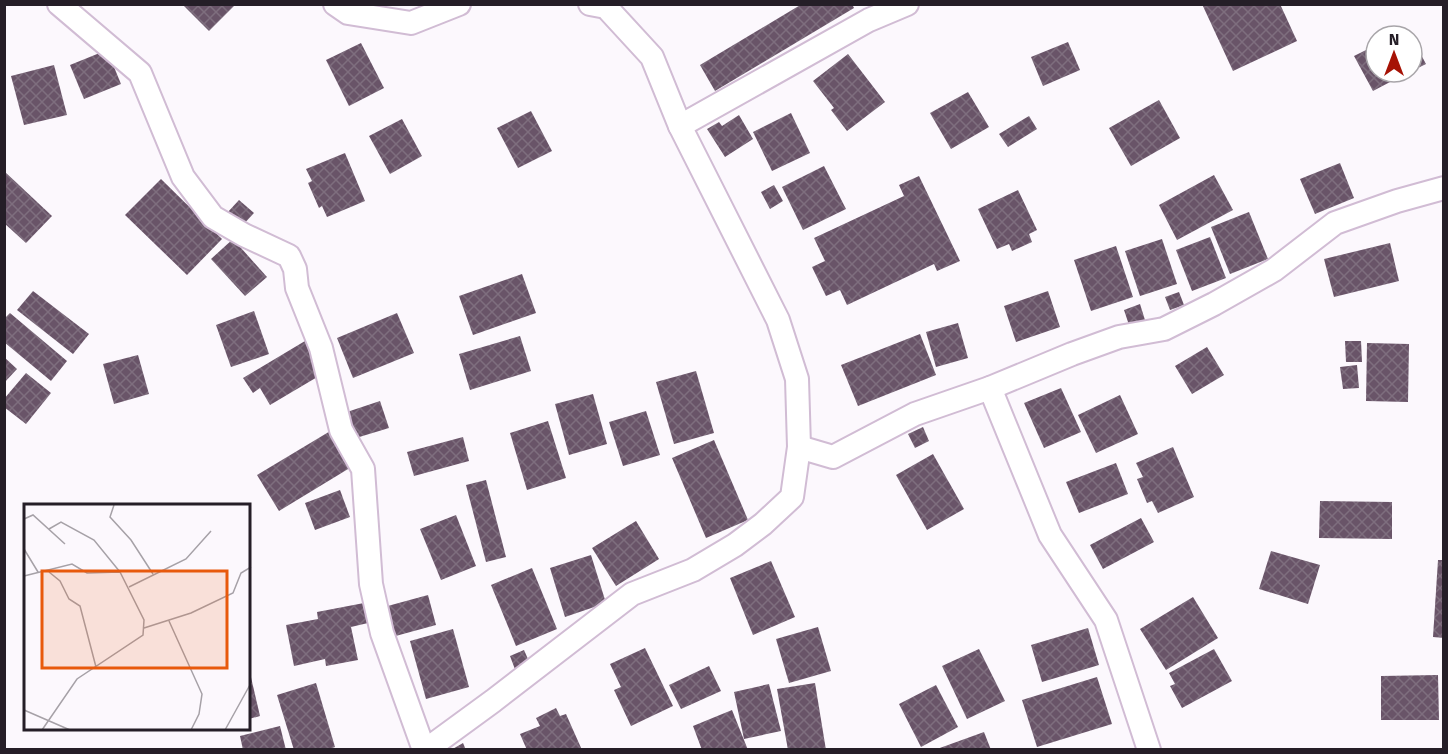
<svg xmlns="http://www.w3.org/2000/svg" width="1448" height="754" font-family="'Fira Sans',sans-serif">
	<style>
		.building { fill: url(#building-cross-hatch) }
		.lines { fill: none; stroke-linecap: round; stroke-linejoin: round }
		.minor-casing { stroke: #d1bcd4; stroke-width: 26 }
		.minor { stroke: #fff; stroke-width: 22 }
		.inset-road { fill: none; stroke: #a6a1a7; stroke-width: 1.5 }
		.view { fill: #e8590c; fill-opacity: 0.15; stroke: #e8590c; stroke-width: 3 }
		.inset-edge { fill: none; stroke: #251e27; stroke-width: 3 }
	</style>
	<defs>
		<pattern id="building-cross-hatch" width="8" height="8" patternUnits="userSpaceOnUse" patternTransform="scale(1.5)"><rect width="8" height="8" fill="#695468"/><path d="M0 0l8 8M0 8l8-8" fill="none" stroke="#7e6e7e"/></pattern>
	</defs>
	<rect width="100%" height="100%" fill="#fcf8fd"/>
	<g class="building">
		<polygon points="182,4 236,4 209,31"/>
		<polygon points="802,4 852,4 854,8 715,91 700,65"/>
		<polygon points="1202,4 1280,4 1297,41 1233,71"/>
		<polygon points="1407,29 1411,36 1393,36"/>
		<polygon points="1412,38 1426,64 1412,71"/>
		<polygon points="1068,42 1080,70 1043,86 1031,57"/>
		<polygon points="361,43 384,88 349,106 326,60"/>
		<polygon points="1376,45 1376,72 1409,72 1373,91 1354,56"/>
		<polygon points="107,50 121,84 84,99 70,65"/>
		<polygon points="848,54 885,102 847,131 831,110 834,108 813,81"/>
		<polygon points="54,65 67,115 24,125 11,76"/>
		<polygon points="968,92 989,127 951,149 930,113"/>
		<polygon points="1159,100 1180,138 1131,166 1109,128"/>
		<polygon points="531,111 552,151 518,168 497,128"/>
		<polygon points="791,113 810,153 772,171 753,132"/>
		<polygon points="739,115 753,139 725,157 707,129 719,122 722,126"/>
		<polygon points="1029,116 1037,129 1008,147 999,134"/>
		<polygon points="402,119 422,156 390,174 369,136"/>
		<polygon points="345,153 365,201 327,217 322,206 319,208 308,183 312,181 306,169"/>
		<polygon points="1340,163 1354,198 1315,214 1300,179"/>
		<polygon points="824,166 846,209 803,230 782,187"/>
		<polygon points="4,171 52,216 26,243 4,223"/>
		<polygon points="1214,175 1233,210 1177,240 1159,205"/>
		<polygon points="919,176 960,261 937,271 934,264 847,305 840,290 826,296 812,267 825,261 814,238 904,196 899,185"/>
		<polygon points="161,179 222,239 187,275 125,215"/>
		<polygon points="774,185 783,201 770,209 761,192"/>
		<polygon points="1018,190 1037,230 1029,234 1032,242 1012,251 1009,244 997,249 978,209"/>
		<polygon points="239,200 254,213 242,226 227,213"/>
		<polygon points="1249,212 1268,259 1230,274 1211,227"/>
		<polygon points="1210,237 1226,278 1192,291 1176,250"/>
		<polygon points="233,239 267,277 245,296 211,259"/>
		<polygon points="1162,239 1177,284 1140,296 1125,251"/>
		<polygon points="1390,243 1399,281 1334,297 1324,259"/>
		<polygon points="1116,246 1133,297 1091,311 1074,260"/>
		<polygon points="522,274 536,313 473,335 459,296"/>
		<polygon points="33,291 89,334 73,354 17,310"/>
		<polygon points="1048,291 1060,327 1016,342 1004,306"/>
		<polygon points="1179,292 1184,305 1170,310 1165,297"/>
		<polygon points="1140,304 1145,320 1129,325 1124,310"/>
		<polygon points="254,311 269,354 231,367 216,325"/>
		<polygon points="10,313 67,361 51,381 4,342 4,319"/>
		<polygon points="397,313 414,353 353,378 337,338"/>
		<polygon points="958,323 968,358 936,367 926,332"/>
		<polygon points="920,334 936,375 858,406 841,365"/>
		<polygon points="520,336 531,371 470,390 459,354"/>
		<polygon points="305,341 324,373 270,405 260,388 253,393 243,378"/>
		<polygon points="1345,341 1361,341 1362,362 1346,362"/>
		<polygon points="1367,343 1409,344 1408,402 1366,401"/>
		<polygon points="1207,347 1224,375 1192,394 1175,366"/>
		<polygon points="138,355 149,394 114,404 103,364"/>
		<polygon points="4,357 17,369 4,383"/>
		<polygon points="1357,365 1359,388 1343,389 1340,367"/>
		<polygon points="696,371 714,433 674,444 656,382"/>
		<polygon points="26,373 51,393 26,424 4,407 4,399"/>
		<polygon points="1061,388 1081,432 1044,448 1024,403"/>
		<polygon points="593,394 607,444 569,455 555,404"/>
		<polygon points="1120,395 1138,434 1096,453 1078,415"/>
		<polygon points="380,401 389,428 356,438 347,412"/>
		<polygon points="646,411 660,455 623,466 609,422"/>
		<polygon points="548,421 566,478 527,490 510,433"/>
		<polygon points="923,427 929,441 915,448 908,434"/>
		<polygon points="332,430 353,466 279,511 257,475"/>
		<polygon points="463,437 469,461 414,476 407,452"/>
		<polygon points="714,440 748,520 706,538 672,458"/>
		<polygon points="1173,447 1194,497 1158,513 1152,501 1147,503 1137,479 1143,477 1136,463"/>
		<polygon points="933,454 964,509 927,530 896,475"/>
		<polygon points="1116,463 1128,494 1079,513 1066,482"/>
		<polygon points="486,480 506,557 486,562 466,485"/>
		<polygon points="340,490 350,517 315,530 305,503"/>
		<polygon points="1320,501 1392,502 1392,539 1319,538"/>
		<polygon points="456,515 476,566 441,580 420,529"/>
		<polygon points="1141,518 1154,542 1103,569 1090,545"/>
		<polygon points="636,521 659,559 616,586 592,548"/>
		<polygon points="1271,551 1320,565 1308,604 1259,589"/>
		<polygon points="591,555 606,603 565,617 550,568"/>
		<polygon points="1438,560 1444,560 1444,638 1433,637"/>
		<polygon points="771,561 795,617 753,635 730,578"/>
		<polygon points="532,568 557,629 516,646 491,585"/>
		<polygon points="428,595 436,625 392,637 384,607"/>
		<polygon points="1193,597 1218,638 1166,670 1140,629"/>
		<polygon points="364,603 368,623 351,627 358,660 326,666 325,659 294,666 286,625 318,619 317,612"/>
		<polygon points="818,627 831,671 789,683 776,639"/>
		<polygon points="1088,628 1099,665 1042,682 1031,645"/>
		<polygon points="453,629 469,687 426,699 410,641"/>
		<polygon points="645,648 673,706 631,726 614,690 621,687 610,664"/>
		<polygon points="979,649 1005,701 967,719 942,666"/>
		<polygon points="1214,649 1232,681 1182,708 1170,686 1175,684 1169,673"/>
		<polygon points="524,650 531,666 516,672 510,656"/>
		<polygon points="709,666 721,691 681,709 669,685"/>
		<polygon points="250,673 260,716 249,719 249,674"/>
		<polygon points="1438,675 1439,720 1381,720 1381,676"/>
		<polygon points="1097,677 1112,724 1037,747 1022,700"/>
		<polygon points="316,683 335,747 327,750 294,750 277,695"/>
		<polygon points="815,683 826,750 788,750 777,689"/>
		<polygon points="769,684 781,731 744,739 734,692"/>
		<polygon points="936,685 958,727 921,747 899,704"/>
		<polygon points="556,708 560,716 566,714 582,750 527,750 520,734 540,726 536,718"/>
		<polygon points="732,710 748,750 702,750 693,726"/>
		<polygon points="280,726 286,750 243,750 240,736"/>
		<polygon points="984,732 991,750 937,750 937,749"/>
		<polygon points="463,743 466,750 451,750"/>
	</g>
	<g class="lines">
		<defs>
			<g id="minor">
				<polyline points="59,4 140,73 183,177 213,217 244,235 289,256 295,269 297,288 321,348 341,430 363,469 371,584 382,633 424,750"/>
				<polyline points="335,4 348,13 411,23 459,4"/>
				<polyline points="680,126 869,20 907,4"/>
				<polyline points="990,388 1050,535 1106,620 1149,750"/>
				<polyline points="799,447 833,457 915,414 990,388 1072,354 1119,337 1164,329 1214,304 1274,270 1335,223 1397,201 1444,188"/>
				<polyline points="426,750 493,701 632,594 693,570 735,545 763,524 792,497 799,447 797,379 778,320 680,126 652,57 606,7 590,4"/>
			</g>
		</defs>
		<use href="#minor" class="minor-casing"/>
		<use href="#minor" class="minor"/>
	</g>
	<g transform="translate(24 504)">
		<rect width="226" height="226" fill="#fcf8fd"/>
		<path class="inset-road" d="M90 1 86 13 107 36 129 70M0 15 9 11 41 40M25 25 37 18 70 36 96 68M0 45 14 68M25 68 36 77 45 95 56 102 72 163M0 72 48 60 63 69 96 68 120 116 119 131 53 175 18 226M105 83 162 55 187 27M145 117 178 190 175 210 167 226M120 124 167 109 209 89 217 69 227 63M0 206 46 226M201 226 227 179"/>
		<path class="view" d="M18 67H203V164H18Z"/>
		<rect width="226" height="226" class="inset-edge"/>
	</g>
	<rect width="1448" height="754" fill="none" stroke="#251e27" stroke-width="12"/>
	<g transform="translate(1394 54)"><circle r="28" fill="#ffffff" stroke="#a8a5a9" stroke-width="1.5"/>
	<path d="M0-4.5L10 22L0 15L-10 22Z" fill="#a61205"/>
	<text y="-9" font-size="16" font-weight="bold" text-anchor="middle" fill="#251e27">N</text>
	</g>
</svg>
